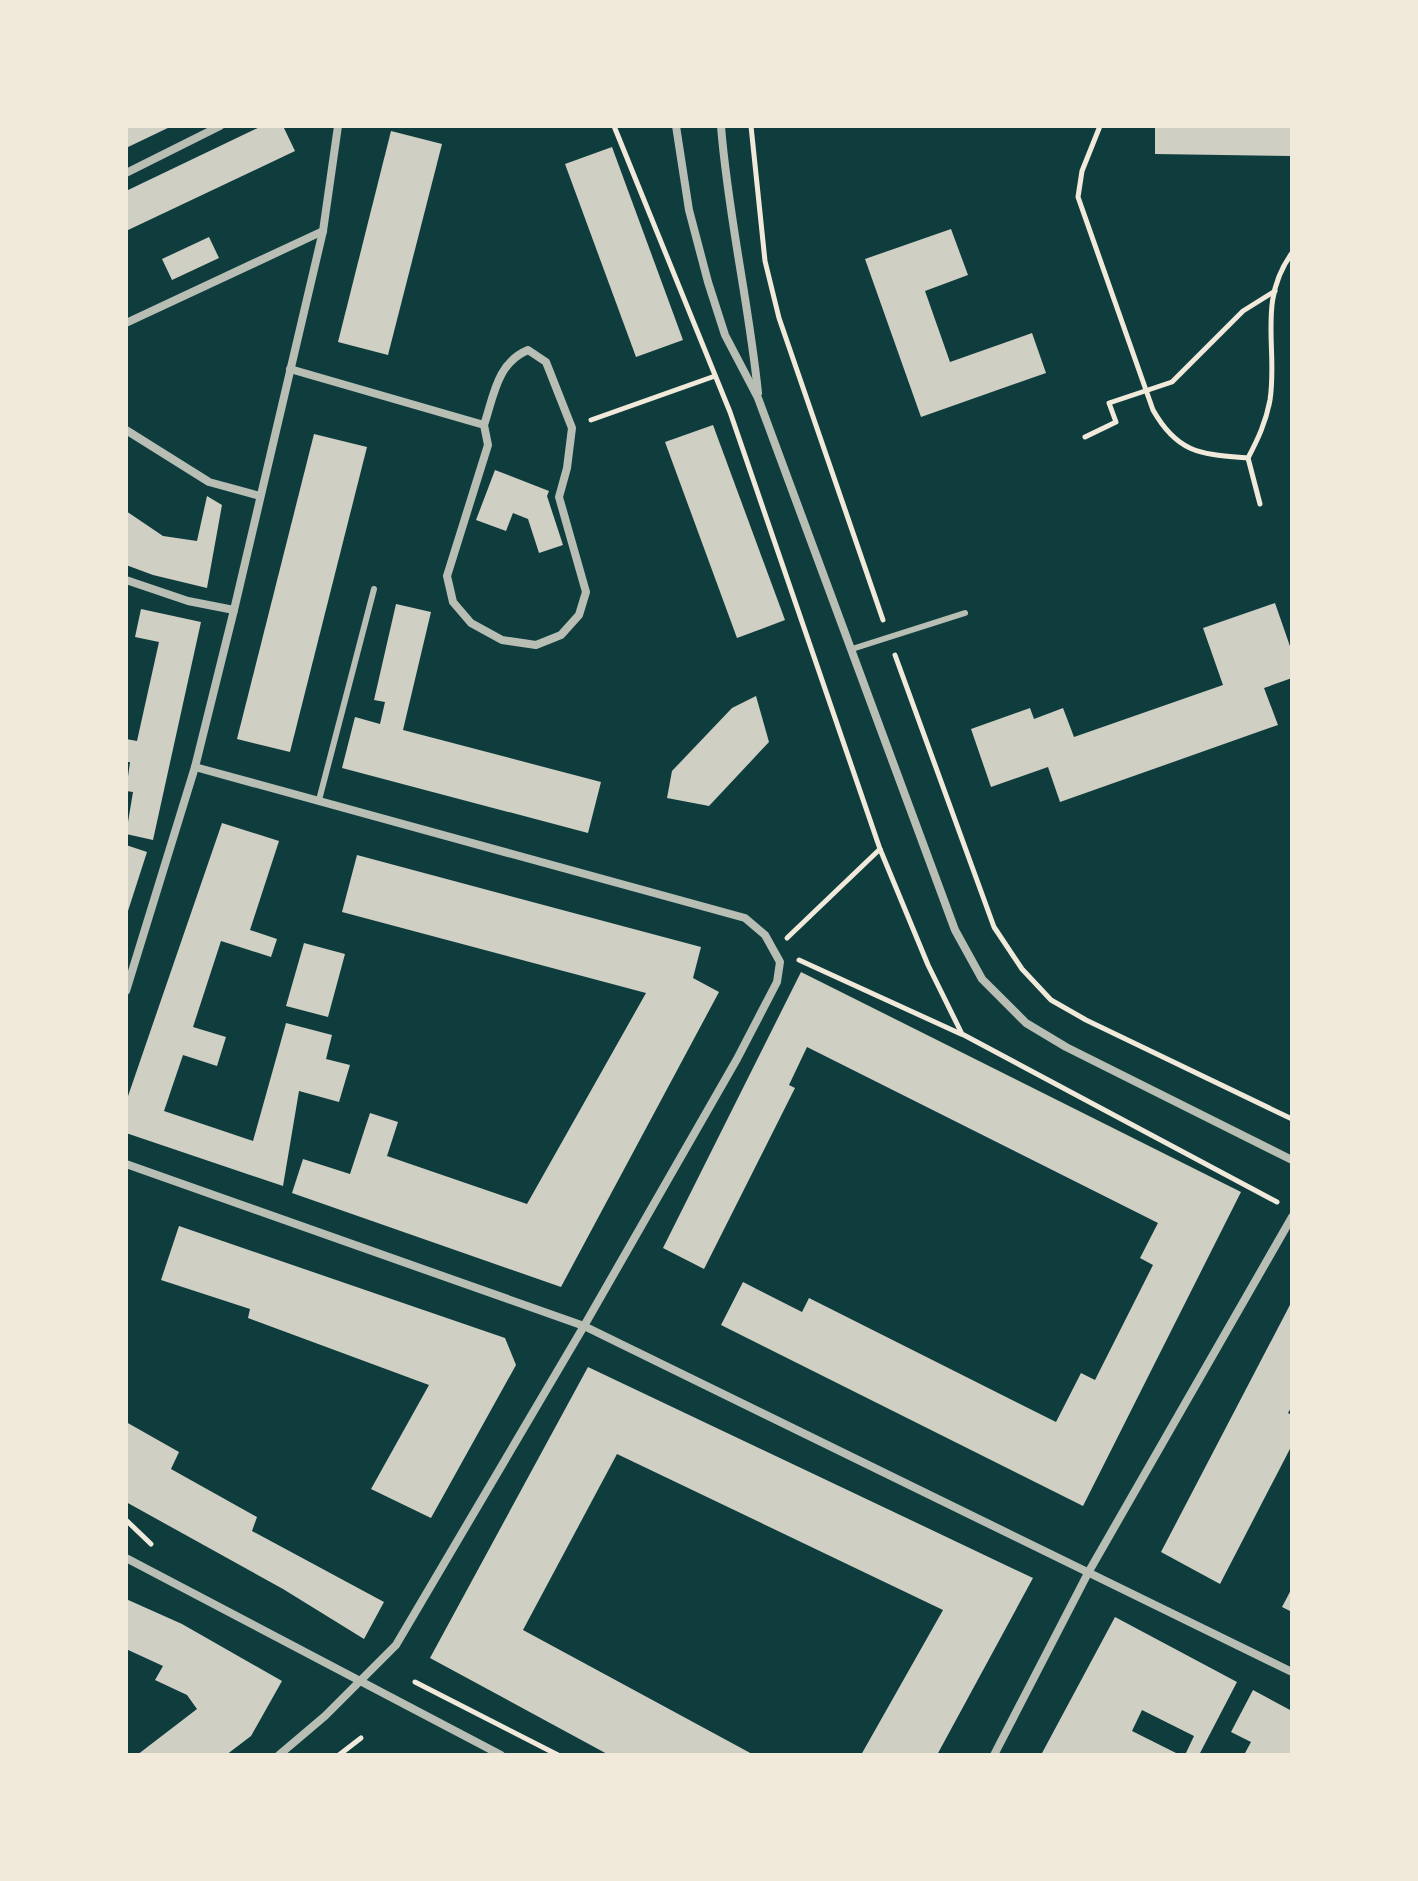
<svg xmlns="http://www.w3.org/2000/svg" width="1418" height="1881" font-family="'Playfair Display',serif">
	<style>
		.building { fill: #cfcfc3 }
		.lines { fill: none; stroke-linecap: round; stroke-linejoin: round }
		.path { stroke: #f1e9da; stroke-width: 5 }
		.service { stroke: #b8beb3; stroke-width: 6 }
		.minor { stroke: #b8beb3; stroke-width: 8 }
	</style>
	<rect width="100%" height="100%" fill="#0f3d3e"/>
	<g class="building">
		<polygon points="126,126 172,126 126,148"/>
		<polygon points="262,126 283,126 295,151 126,231 126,191"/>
		<polygon points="1155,126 1292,126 1292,156 1155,154"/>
		<polygon points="391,131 442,144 388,355 338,342"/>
		<polygon points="612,147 683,340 636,357 565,164"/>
		<polygon points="951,229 968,275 925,291 950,362 1032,333 1046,373 921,417 865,259"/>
		<polygon points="209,237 219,258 172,280 162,259"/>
		<polygon points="713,425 785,620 737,638 665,442"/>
		<polygon points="314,434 367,447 290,752 237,739"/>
		<polygon points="495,470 549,491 547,496 563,545 539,553 528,519 513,513 506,531 476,520"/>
		<polygon points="207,496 222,505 207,588 153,575 126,565 126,511 163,536 197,541"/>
		<polygon points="1275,603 1292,652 1292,678 1264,688 1278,725 1060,802 1048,767 991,787 971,729 1030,708 1034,719 1063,708 1074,737 1223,685 1203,628"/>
		<polygon points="396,604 431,612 403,730 601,782 588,833 342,768 355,717 380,724 385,702 374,700"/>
		<polygon points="141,609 201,622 153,840 126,834 133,792 126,791 130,762 126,762 126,739 137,741 159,642 135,637"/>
		<polygon points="756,696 769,742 709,806 667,798 672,771 732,708"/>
		<polygon points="222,823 279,841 250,930 277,939 271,957 221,941 193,1027 226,1037 217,1066 183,1055 164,1111 253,1141 286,1023 332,1035 326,1059 350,1065 339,1102 299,1091 283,1186 126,1133 126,1102"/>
		<polygon points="126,845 147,852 127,914 126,913"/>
		<polygon points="357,855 701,947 693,978 719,992 561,1287 292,1193 303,1159 350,1174 370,1113 398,1122 387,1156 527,1204 646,993 342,912"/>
		<polygon points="304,943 345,954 328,1017 286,1006"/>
		<polygon points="801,972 1241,1192 1083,1506 721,1325 743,1282 802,1312 809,1298 1056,1422 1081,1373 1095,1380 1153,1265 1140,1258 1158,1223 807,1047 789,1085 795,1088 704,1269 663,1248"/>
		<polygon points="179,1226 505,1338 516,1365 431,1518 371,1489 429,1385 248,1318 250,1309 161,1280"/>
		<polygon points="1292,1301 1292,1406 1288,1413 1292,1415 1292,1445 1220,1584 1161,1552"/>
		<polygon points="588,1367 1033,1578 937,1755 861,1755 943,1610 617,1454 523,1630 754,1755 609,1755 430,1658"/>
		<polygon points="126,1422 179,1452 171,1469 257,1517 252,1531 384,1602 364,1639 283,1589 126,1502"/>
		<polygon points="1292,1588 1292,1612 1282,1607"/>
		<polygon points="126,1599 182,1624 282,1681 251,1736 226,1755 137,1755 197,1709 187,1695 155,1680 163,1666 126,1649"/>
		<polygon points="1115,1617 1237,1682 1199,1755 1185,1755 1194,1736 1142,1710 1132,1731 1180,1755 1041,1755"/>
		<polygon points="1253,1690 1292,1711 1292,1755 1244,1755 1251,1742 1231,1732"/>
	</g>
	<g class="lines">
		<g class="path">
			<polyline points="614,126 730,412 880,849 928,965 962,1034 1277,1202"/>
			<polyline points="751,126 765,261 779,318 883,620"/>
			<path d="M1100 126 1082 171 1078 197 1153 410C1178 454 1201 454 1248 458"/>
			<polyline points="591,420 715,376"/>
			<polyline points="1085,437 1116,422 1109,403 1172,382 1243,311 1275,291"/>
			<path d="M1260 504 1248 458C1258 439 1266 422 1270 400 1278 348 1257 301 1292 253"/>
			<polyline points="895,655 994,927 1022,969 1051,1000 1086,1020 1292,1119"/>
			<polyline points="787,938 880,849"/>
			<polyline points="799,960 961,1034"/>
			<polyline points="126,1520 151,1544"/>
			<polyline points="415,1682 558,1755"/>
			<polyline points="339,1755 361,1738"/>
		</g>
		<g class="service">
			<polyline points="852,649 965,613"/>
			<polyline points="319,800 374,589"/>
		</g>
		<g class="minor">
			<polyline points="676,126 689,210 708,282 725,335 758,398 955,930 982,979 1026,1023 1066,1047 1292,1160"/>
			<path d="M721 126C728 216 749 303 758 393"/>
			<polyline points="126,173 220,126"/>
			<polyline points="126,323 323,231"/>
			<path d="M290 369 484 425C494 395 497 363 528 350L546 362 572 428 567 468 559 497 586 592 579 615 561 635 536 645 502 640 471 623 453 602 447 576 488 445 484 425"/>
			<polyline points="126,430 209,482 260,496"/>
			<polyline points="126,580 188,601 234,610"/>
			<polyline points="195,767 745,918 765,935 780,962 777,982 737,1059 584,1326 396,1645 325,1716 279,1755"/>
			<polyline points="126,991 195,767 234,610 323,231 338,126"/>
			<polyline points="126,1164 584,1326 1292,1672"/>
			<polyline points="126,1558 501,1755"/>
			<polyline points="994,1755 1088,1573 1292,1217"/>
		</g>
	</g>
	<rect width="1418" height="1881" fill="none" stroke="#f1e9da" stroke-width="256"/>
</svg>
